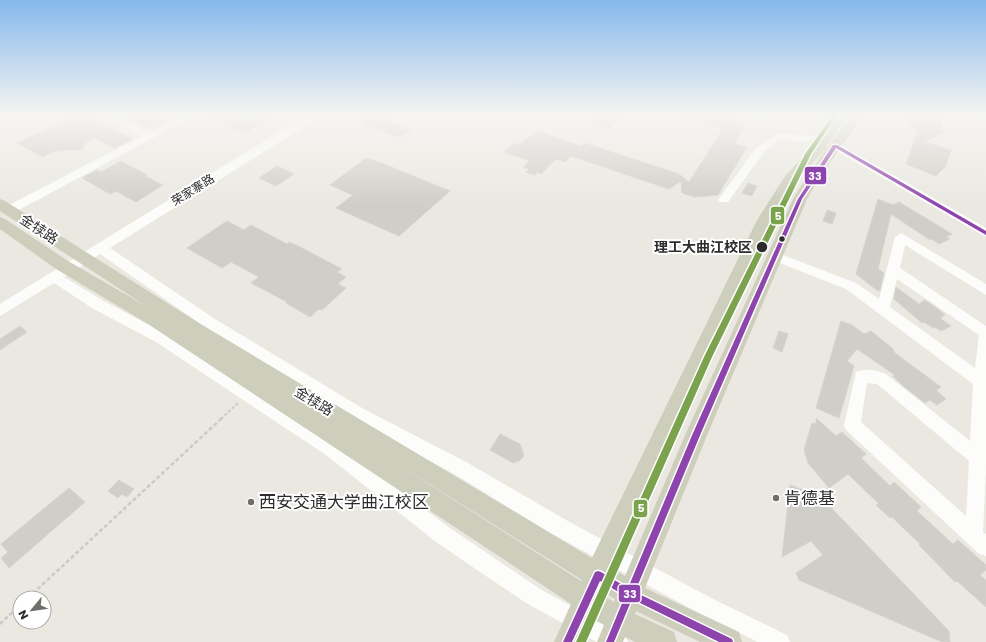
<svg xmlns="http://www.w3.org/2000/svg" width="986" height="642" font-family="Poppins,'Noto Sans SC',sans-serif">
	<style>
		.building { fill: #cfcec8; stroke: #d5d4cd }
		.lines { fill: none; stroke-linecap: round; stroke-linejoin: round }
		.path-far1 { stroke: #cacac9; stroke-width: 2; stroke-dasharray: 3 2; stroke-linecap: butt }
		.path { stroke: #cacac9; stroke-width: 2.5; stroke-dasharray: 4 2.5; stroke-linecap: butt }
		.minor { fill: #fcfcfa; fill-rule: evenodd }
		.major { fill: #cecebc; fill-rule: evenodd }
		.bus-1-casing { stroke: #fff; stroke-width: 3 }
		.bus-1 { fill: #8e44ad; fill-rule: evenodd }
		.metro-1-casing { stroke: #fff; stroke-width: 3 }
		.metro-1 { fill: #7ba34d; fill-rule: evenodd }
		.bus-dot { fill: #2c2c2c; stroke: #fff; stroke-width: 1.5 }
		.poi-dot { fill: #6e6e6b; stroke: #fff; stroke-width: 1.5 }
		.labels { text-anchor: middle; stroke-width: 4; stroke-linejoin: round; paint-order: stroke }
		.far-street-label { font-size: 12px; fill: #2c2c2c; stroke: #fff }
		.street-label { font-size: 14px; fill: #2c2c2c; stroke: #fff }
		.stop-label { font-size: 14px; font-weight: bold; fill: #2c2c2c; stroke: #fff; text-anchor: end }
		.near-poi-label { font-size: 17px; fill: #2c2c2c; stroke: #fff; text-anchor: start }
		.line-badge { stroke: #fff; stroke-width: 1.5 }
		.badge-label { font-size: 11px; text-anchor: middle; font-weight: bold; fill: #fff }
	</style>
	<rect width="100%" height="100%" fill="#eae8e1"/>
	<g class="building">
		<polygon points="77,115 87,121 91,119 133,139 115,148 94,138 86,142 82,149 55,151 43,157 17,143"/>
		<polygon points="120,115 148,115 166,122 152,129"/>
		<polygon points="203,115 272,115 245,133"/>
		<polygon points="354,115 396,115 387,121 411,130 400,137 361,123 365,120"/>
		<polygon points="597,115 623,115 610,129 590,123"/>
		<polygon points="682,115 720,115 746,124 734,143 747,147 718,195 694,197 682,193 681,181 669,189 571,156 565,162 556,159 541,174 537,172 535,175 526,172 529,169 523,167 530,161 504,152 514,143 519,145 537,131 581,146 584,143 679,174 689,182 723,129 682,117"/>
		<polygon points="911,115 941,115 943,133 924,142 951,150 945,167 936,176 906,164 918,130 911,127"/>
		<polygon points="366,158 384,164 450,191 399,236 336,208 353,195 330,185"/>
		<polygon points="121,161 147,175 145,176 163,185 136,202 116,191 110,194 82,178 97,170 101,172"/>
		<polygon points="277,166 294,174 276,186 259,178"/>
		<polygon points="748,183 757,186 752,196 742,193"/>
		<polygon points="878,199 893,205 899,202 952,234 946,237 950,239 939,244 932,239 930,240 891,214 878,269 884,273 880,290 878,291 856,274"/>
		<polygon points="827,210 836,213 832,224 823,221"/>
		<polygon points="227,221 244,230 251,225 287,244 289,242 298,246 342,269 337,272 346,277 338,284 346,288 322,310 319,309 310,317 286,303 287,302 251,283 259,277 231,262 222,268 187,248"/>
		<polygon points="896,287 919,304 925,300 938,309 945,315 940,318 951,326 941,331 935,327 933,328 924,322 922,323 894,299"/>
		<polygon points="841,321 852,325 864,334 871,331 892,348 895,353 941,387 936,390 946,399 937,405 930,400 925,403 902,385 893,376 895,375 857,349 847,361 854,366 839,418 816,408"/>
		<polygon points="20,326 27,332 0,350 0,339"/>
		<polygon points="779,331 788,334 782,352 773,348"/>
		<polygon points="816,418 836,436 842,432 866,454 861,458 890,486 894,482 921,507 917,511 953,544 958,540 986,565 986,570 980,575 986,580 986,607 957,581 955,582 919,545 920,544 892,517 890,518 876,505 879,504 848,474 829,488 808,463 804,450 812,423 816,424"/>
		<polygon points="500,434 520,444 524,456 519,461 513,463 490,450"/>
		<polygon points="119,480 134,489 127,497 122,494 118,498 108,491"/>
		<polygon points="790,485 820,496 949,631 950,642 942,642 799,580 796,573 823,555 811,541 782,557"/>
		<polygon points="69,488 85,502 9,568 1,558 8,552 1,544"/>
	</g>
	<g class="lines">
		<polyline class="path-far1" points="221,419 238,403"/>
		<g class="path">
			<polyline points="28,598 222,418"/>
			<polyline points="0,624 20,605"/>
		</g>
		<g class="minor">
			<polygon points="100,115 113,115 150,132 184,115 196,115 13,213 5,213 3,210 5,207 142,136"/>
			<polygon points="279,115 290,115 297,122 311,115 323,115 110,248 215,319 362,408 468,463 566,520 713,599 787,635 790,642 758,642 699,613 552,534 456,475 350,418 205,327 100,254 64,277 102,300 166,334 338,445 450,528 540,589 625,635 628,642 597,642 526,603 436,542 326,455 156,342 92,308 54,283 0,316 0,304 290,125"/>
			<polygon points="777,134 815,136 839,144 986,228 986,237 831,148 814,142 779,140 764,152 728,202 720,202 718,200 756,148"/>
			<path d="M901 233 986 284V295L905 245 900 268 986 326V469L983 532 986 534V556L979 554 846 430 844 425 856 372C865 368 877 370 886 374L970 441 973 384 846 289 772 260 770 257 772 254H780L856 283 879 299 895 237ZM897 279 979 335 975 368 890 307ZM867 383 877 384 969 461 966 516 861 422Z"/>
		</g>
		<path class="major" d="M836 115H848L823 152 796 181 772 222 613 569 625 576 686 433 793 199 808 174 851 115H863L820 177 807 199 708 433 645 588 739 632 742 642H700L636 611 635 614 674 632 677 642H635L625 637 623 642H597L604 625 591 618 581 642H554L571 604 148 324 56 269 0 229V217L5 219 68 261 146 306 0 211V199L5 201 199 323 592 558 756 222 785 176 813 146ZM372 448 582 580 581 581ZM603 592 615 599 614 602 602 594Z"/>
		<defs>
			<polygon id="bus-1" points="833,145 837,145 986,231 986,235 836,148 802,199 701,433 635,592 732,639 733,642 719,642 632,599 614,642 606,642 625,596 600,581 572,642 563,642 595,572 598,571 601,572 628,588 693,433 798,199"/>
		</defs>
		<use href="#bus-1" class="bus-1-casing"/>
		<use href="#bus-1" class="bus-1"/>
		<defs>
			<polygon id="metro-1" points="833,115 837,115 811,154 712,357 586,642 576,642 704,357 805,154"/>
		</defs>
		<use href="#metro-1" class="metro-1-casing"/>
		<use href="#metro-1" class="metro-1"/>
	</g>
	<linearGradient id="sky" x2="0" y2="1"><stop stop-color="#85b8eb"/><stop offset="0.56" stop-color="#f6f5f2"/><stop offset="1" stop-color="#f6f5f2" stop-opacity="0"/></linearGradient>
	<rect width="986" height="205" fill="url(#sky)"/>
	<g class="bus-dot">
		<circle cx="782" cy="239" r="3.5"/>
		<circle cx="762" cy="247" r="6"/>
	</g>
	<g class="poi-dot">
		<circle cx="776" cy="498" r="4"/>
		<circle cx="251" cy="502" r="4"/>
	</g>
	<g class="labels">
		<g class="far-street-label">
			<text transform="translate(193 190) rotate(-32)" y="4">荣家寨路</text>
		</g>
		<g class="street-label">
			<text transform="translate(39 229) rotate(33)" y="5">金犊路</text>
			<text transform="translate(314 401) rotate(31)" y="5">金犊路</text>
		</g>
		<g class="stop-label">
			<text x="752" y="252">理工大曲江校区</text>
		</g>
		<g class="near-poi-label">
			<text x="784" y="504">肯德基</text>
			<text x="259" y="508">西安交通大学曲江校区</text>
		</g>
	</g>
	<g class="line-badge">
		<rect x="804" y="166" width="23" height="19" rx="4" fill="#8e44ad"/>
		<rect x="770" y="206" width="15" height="19" rx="4" fill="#7ba34d"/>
		<rect x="633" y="499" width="15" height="19" rx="4" fill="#7ba34d"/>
		<rect x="618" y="584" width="23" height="19" rx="4" fill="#8e44ad"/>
	</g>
	<g class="badge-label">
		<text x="815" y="180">33</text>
		<text x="778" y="220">5</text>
		<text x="641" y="512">5</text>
		<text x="630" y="598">33</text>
	</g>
	<g transform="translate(32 610) rotate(241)"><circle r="19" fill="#ffffff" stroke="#ababab"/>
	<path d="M0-3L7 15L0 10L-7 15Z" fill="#6e6e6b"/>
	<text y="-6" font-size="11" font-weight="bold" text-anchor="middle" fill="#2c2c2c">N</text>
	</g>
</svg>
